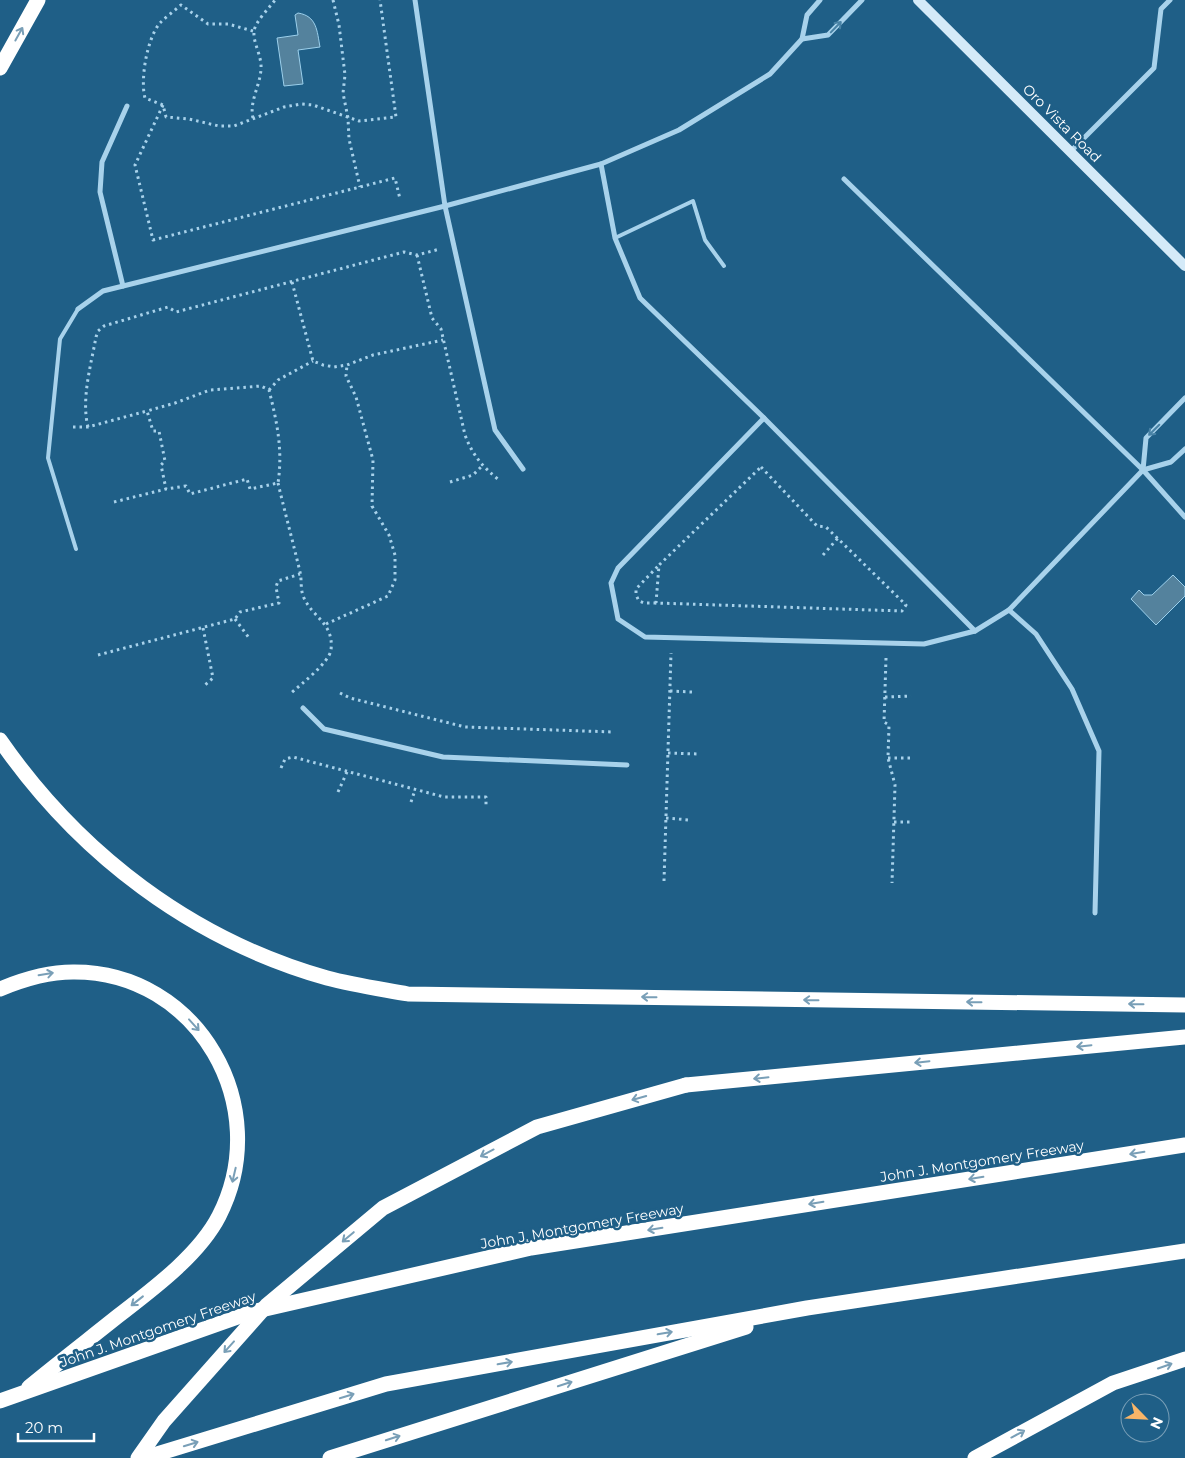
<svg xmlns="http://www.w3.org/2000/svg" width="1185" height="1458" font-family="Montserrat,sans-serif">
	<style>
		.water { fill: #54829d; stroke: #9cd0ec }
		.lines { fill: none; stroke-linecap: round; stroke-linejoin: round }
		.path { stroke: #a8d2eb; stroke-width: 3; stroke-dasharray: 2.5 4; stroke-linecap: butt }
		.service { stroke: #a8d2eb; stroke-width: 4 }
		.minor { stroke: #a8d2eb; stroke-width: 5 }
		.secondary { stroke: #d4eaf8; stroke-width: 10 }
		.motorway { stroke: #fff; stroke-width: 15 }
		.motorway-bridge { stroke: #fff; stroke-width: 15 }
		.oneway { stroke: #4882a5 }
		.oneway2 { stroke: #799fb7 }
		.labels { text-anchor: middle; stroke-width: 5; stroke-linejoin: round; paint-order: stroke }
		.street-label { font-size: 14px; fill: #fff; stroke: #1f5f87 }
	</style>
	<rect width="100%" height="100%" fill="#1f5f87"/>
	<g class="water">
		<path d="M298 13C317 16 317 31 320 47L298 50 303 84 284 86 277 38 298 35 295 15Z"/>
		<polygon points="1173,575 1185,587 1185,596 1156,625 1131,599 1139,590 1144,595 1152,595"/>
	</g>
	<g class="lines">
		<g class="path">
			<polyline points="333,0 339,25 345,75 343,93 348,118 349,139 360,187"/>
			<path d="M253 31 228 24H208L181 5C174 11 166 17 160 23 147 38 140 80 145 98L163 105 166 117 189 119 219 126H234L284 107 301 104 313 105 359 121 396 117 380 0"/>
			<polyline points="163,105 135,165 153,240 395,178 400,199"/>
			<path d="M253 118C249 102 260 86 261 69 262 56 253 43 254 32 254 23 270 7 275 0"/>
			<path d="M417 255 432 318 441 329 465 435C473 456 482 466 499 480"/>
			<polyline points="292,282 313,361 323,365 334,367 347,365 373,355 443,340"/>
			<polyline points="269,390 278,380 313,361"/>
			<polyline points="73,427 88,427 147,411 153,431 159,431 165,461 161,465 166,489"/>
			<path d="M88 427C81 399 91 365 96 337L98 331 104 326 168 307 176 312 404 252 417 255 440 249"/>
			<polygon points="761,467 817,526 826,527 906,605 902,611 656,603 659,565"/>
			<polyline points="450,482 473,475 482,466"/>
			<path d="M278 483C285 513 293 542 300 572 302 580 300 590 304 598 313 618 334 623 331 650 329 663 300 685 290 694"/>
			<path d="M114 502 166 489 186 486 190 494 247 479 250 489 278 483C283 450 277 422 269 390L261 386 210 390 175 403 147 411"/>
			<polyline points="823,555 838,538"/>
			<polyline points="656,603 644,603 639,601 636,595 636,589 659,565"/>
			<polyline points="235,619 249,638"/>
			<polyline points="326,624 388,596 395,580 395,555 389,535 372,506 373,460 356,397 346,376 347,365"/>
			<polyline points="203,628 213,678 204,686"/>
			<polyline points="98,655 235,619 240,612 279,603 276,587 278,581 300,574"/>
			<polyline points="886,658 884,722 889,725 888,758 895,785 892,883"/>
			<polyline points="670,691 692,692"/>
			<polyline points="340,693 350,698 465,727 614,732"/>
			<polyline points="885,697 911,696"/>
			<polyline points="668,753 699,754"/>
			<polyline points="888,758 914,758"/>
			<polyline points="281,768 285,759 293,757 444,797 486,797 486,808"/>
			<polyline points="338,792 347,772"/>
			<polyline points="411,802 415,790"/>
			<polyline points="666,818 689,820"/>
			<polyline points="894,822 913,822"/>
			<polyline points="664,881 671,653"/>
		</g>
		<g class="service">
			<polyline points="615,238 693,201 705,240 724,266"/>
			<polyline points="76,549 48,458 60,339 78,309"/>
		</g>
		<g class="minor">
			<polyline points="415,0 445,206 495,430 523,469"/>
			<polyline points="802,39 828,35 862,0"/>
			<polyline points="1071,151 1154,68 1161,9 1170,0"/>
			<polyline points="601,164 615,238 640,298 764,418 975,631"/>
			<polyline points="844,179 1143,470 1185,517"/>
			<polyline points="123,286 100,192 102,162 127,106"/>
			<polyline points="78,309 103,291 445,206 601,164 679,130 770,74 802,39 807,15 820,0"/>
			<polyline points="764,418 618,568 611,583 618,619 645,637 924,644 975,631 1009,610 1143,470 1171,462 1185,449"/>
			<polyline points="1143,470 1146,438 1185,398"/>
			<polyline points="1009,610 1036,634 1072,689 1099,751 1095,913"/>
			<polyline points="303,708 324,729 443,757 627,765"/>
		</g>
		<polyline class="secondary" points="918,0 1185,266"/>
		<g class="motorway">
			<polyline points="0,68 38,0"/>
			<path d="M0 740C79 854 192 940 327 978 353 985 381 989 408 994L1185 1005"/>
			<path d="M0 989C24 979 47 972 73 972 198 971 275 1107 219 1216 199 1255 153 1289 118 1316 88 1340 58 1363 29 1387"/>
			<polyline points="686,1085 1185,1037"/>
			<polyline points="0,1401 252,1312 531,1248 1185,1145"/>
			<polyline points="144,1458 386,1384 807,1308 1185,1251"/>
			<polyline points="330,1458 746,1327"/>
			<polyline points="975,1458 1113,1383 1185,1359"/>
		</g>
		<polyline class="motorway-bridge" points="138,1458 164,1421 267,1305 383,1208 537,1127 686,1085"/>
	</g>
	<defs><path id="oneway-shaft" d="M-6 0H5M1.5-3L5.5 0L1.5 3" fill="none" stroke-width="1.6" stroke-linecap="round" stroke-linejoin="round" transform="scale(1.25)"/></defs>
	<g class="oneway">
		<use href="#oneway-shaft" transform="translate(836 27) rotate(-46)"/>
		<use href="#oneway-shaft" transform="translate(1154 430) rotate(135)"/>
	</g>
	<g class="oneway2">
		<use href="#oneway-shaft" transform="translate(19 34) rotate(-61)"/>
		<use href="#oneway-shaft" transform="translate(46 974) rotate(-9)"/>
		<use href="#oneway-shaft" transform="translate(649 997) rotate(-179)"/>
		<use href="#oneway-shaft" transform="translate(811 1000) rotate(-179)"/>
		<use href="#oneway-shaft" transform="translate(974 1002) rotate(-179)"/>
		<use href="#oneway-shaft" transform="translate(1136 1004) rotate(-179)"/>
		<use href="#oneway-shaft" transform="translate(194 1025) rotate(48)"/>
		<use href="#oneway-shaft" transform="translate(1084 1046) rotate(174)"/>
		<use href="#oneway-shaft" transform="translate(922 1062) rotate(174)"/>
		<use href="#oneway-shaft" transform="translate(761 1078) rotate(174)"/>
		<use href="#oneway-shaft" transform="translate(639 1098) rotate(164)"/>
		<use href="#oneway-shaft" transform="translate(487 1153) rotate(152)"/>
		<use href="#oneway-shaft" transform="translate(1137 1153) rotate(171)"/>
		<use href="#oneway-shaft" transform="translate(234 1175) rotate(103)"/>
		<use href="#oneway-shaft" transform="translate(976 1178) rotate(171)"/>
		<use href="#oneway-shaft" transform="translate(816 1203) rotate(171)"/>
		<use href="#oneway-shaft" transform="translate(655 1229) rotate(171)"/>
		<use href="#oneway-shaft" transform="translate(348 1237) rotate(140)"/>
		<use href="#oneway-shaft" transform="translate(137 1301) rotate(142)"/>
		<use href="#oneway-shaft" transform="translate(665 1333) rotate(-10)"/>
		<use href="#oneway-shaft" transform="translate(229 1347) rotate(132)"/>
		<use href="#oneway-shaft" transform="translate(505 1363) rotate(-10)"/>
		<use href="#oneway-shaft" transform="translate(1165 1366) rotate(-19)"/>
		<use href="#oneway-shaft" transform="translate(565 1384) rotate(-18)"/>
		<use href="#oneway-shaft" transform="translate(347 1396) rotate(-17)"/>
		<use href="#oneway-shaft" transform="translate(1018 1434) rotate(-28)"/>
		<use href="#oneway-shaft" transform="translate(393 1438) rotate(-18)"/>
		<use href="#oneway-shaft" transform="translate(191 1444) rotate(-17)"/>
	</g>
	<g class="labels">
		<g class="street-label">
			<text transform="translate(1062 123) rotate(45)" y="5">Oro Vista Road</text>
			<text transform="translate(982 1161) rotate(-9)" y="5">John J. Montgomery Freeway</text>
			<text transform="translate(582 1226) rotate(-10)" y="5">John J. Montgomery Freeway</text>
			<text transform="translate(158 1329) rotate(-19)" y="5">John J. Montgomery Freeway</text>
		</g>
	</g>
	<g transform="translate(1145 1418) rotate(114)"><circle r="24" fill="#1f5f87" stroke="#799fb7"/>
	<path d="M0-4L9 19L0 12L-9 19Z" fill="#f9b568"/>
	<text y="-8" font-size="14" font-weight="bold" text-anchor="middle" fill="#ffffff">N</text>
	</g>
	<path d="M18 1433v8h76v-8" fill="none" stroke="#ffffff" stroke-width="2.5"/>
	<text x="25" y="1433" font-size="15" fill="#ffffff" stroke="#1f5f87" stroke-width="4" paint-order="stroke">20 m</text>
</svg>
